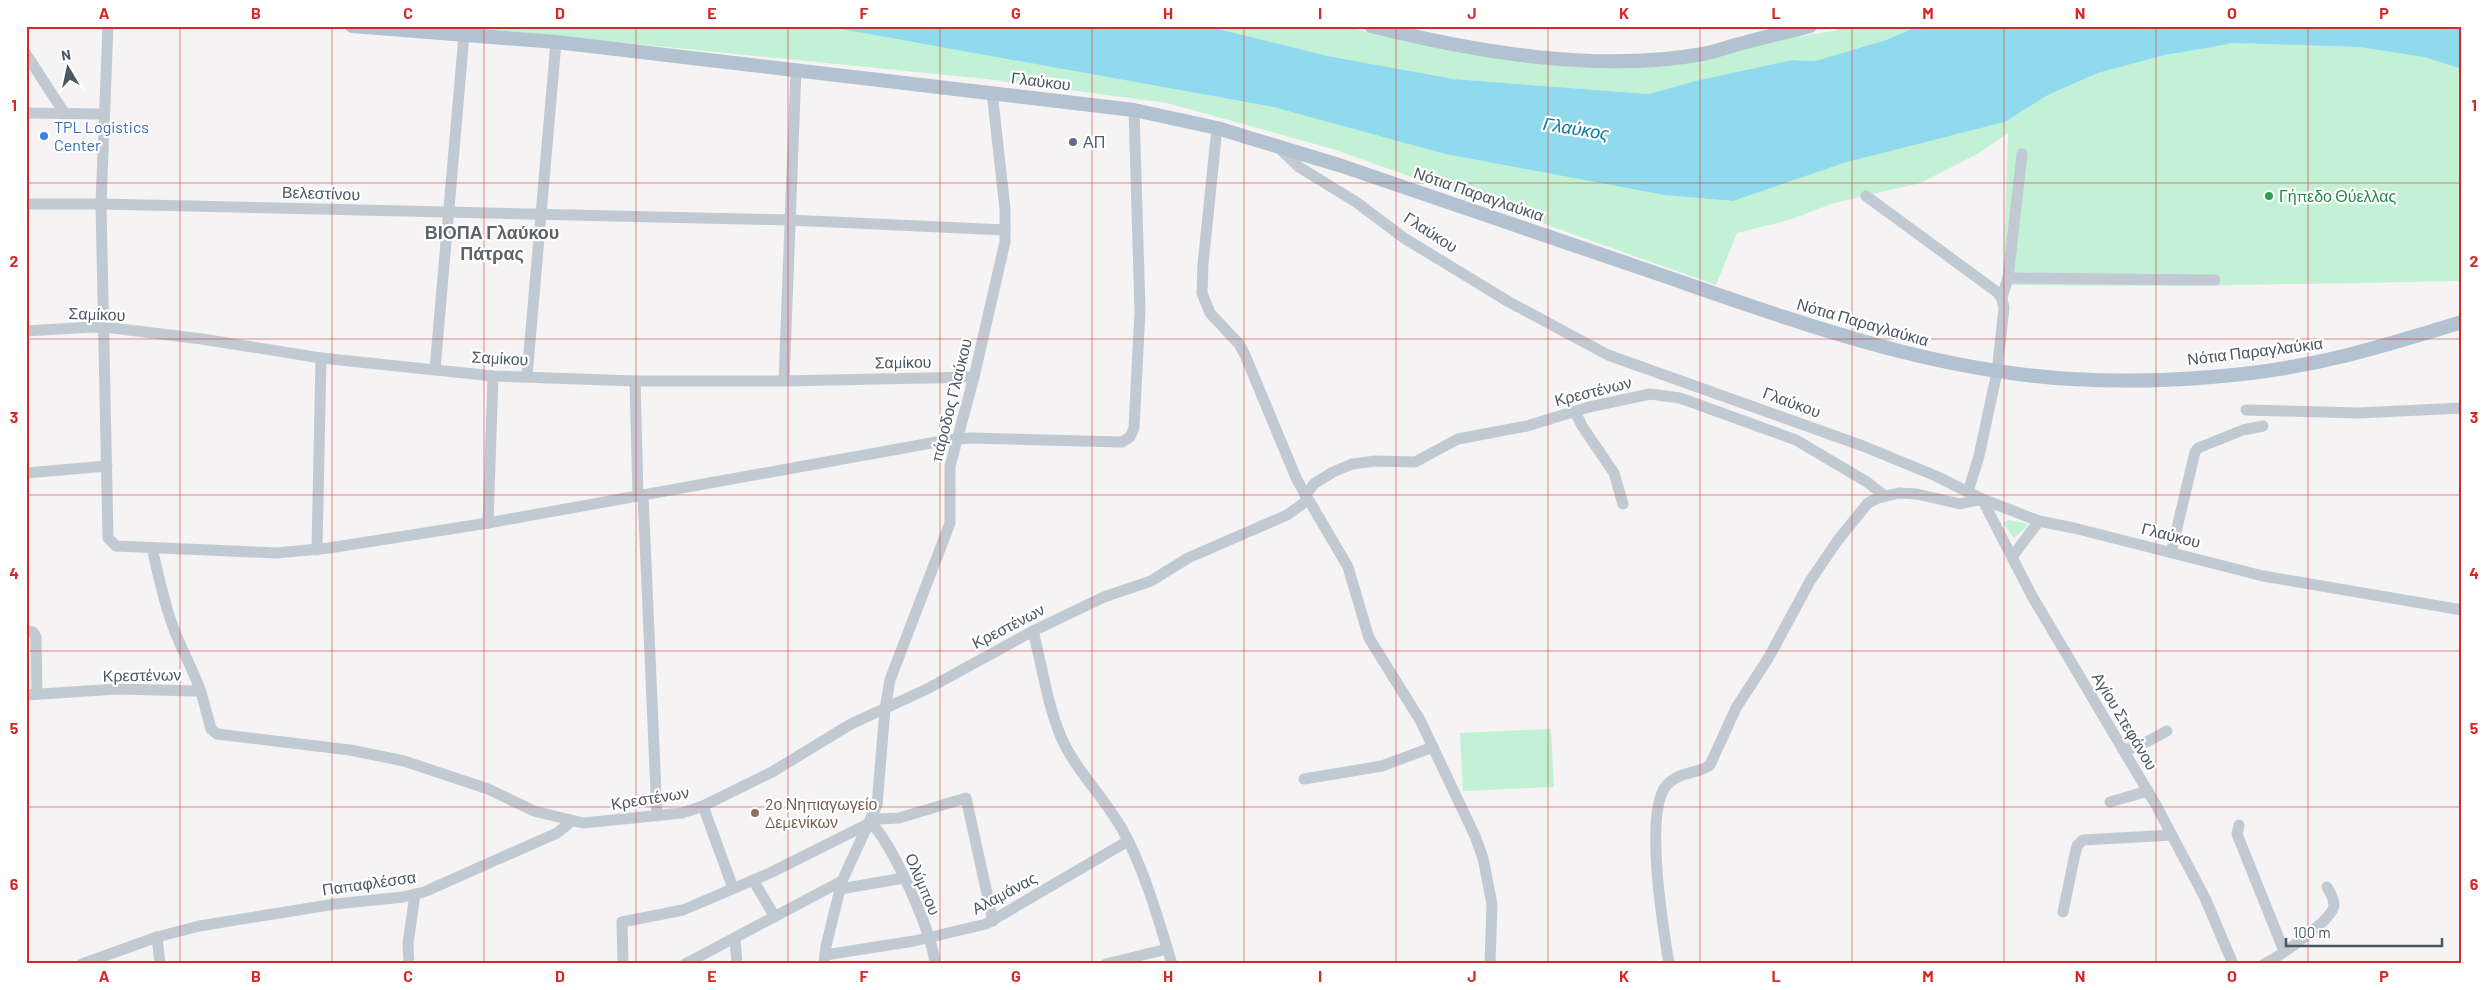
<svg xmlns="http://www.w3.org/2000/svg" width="2488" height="990" font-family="Barlow,sans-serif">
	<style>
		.green { fill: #c3f1d5 }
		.water { fill: #90daee }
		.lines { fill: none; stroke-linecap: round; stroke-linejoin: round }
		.minor { stroke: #c1cad2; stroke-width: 11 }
		.major { stroke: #b3c2d1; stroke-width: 14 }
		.grid { fill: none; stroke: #d62828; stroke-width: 1; stroke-opacity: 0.55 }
		.shop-dot { fill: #3f7fe0; stroke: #fff; stroke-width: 2 }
		.service-dot { fill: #5c6f8a; stroke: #fff; stroke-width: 2 }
		.leisure-dot { fill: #2e9e5b; stroke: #fff; stroke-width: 2 }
		.education-dot { fill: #8d6e63; stroke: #fff; stroke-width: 2 }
		.labels { text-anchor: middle; stroke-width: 4.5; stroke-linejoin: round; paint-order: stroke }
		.street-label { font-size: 16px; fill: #4a5661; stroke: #fff }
		.shop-label { font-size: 16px; fill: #366cbe; stroke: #fff; text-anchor: start }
		.service-label { font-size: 16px; fill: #4e5e75; stroke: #fff; text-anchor: start }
		.leisure-label { font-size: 16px; fill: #27864d; stroke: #fff; text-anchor: start }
		.education-label { font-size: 16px; fill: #785e54; stroke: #fff; text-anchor: start }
		.water-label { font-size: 18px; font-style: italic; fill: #0c7c9b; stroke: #fff }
		.neighbourhood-label { font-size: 18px; font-weight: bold; fill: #5f6368; stroke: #fff }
		.neatline { fill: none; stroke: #d62828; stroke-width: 2 }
		.grid-label { font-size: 16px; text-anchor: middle; font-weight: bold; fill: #d62828 }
	</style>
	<rect width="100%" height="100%" fill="#f5f3f3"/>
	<g class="green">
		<polygon points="458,26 831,27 1273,107 1445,154 1664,195 1733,201 1847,162 2005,122 2048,95 2098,73 2165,55 2232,43 2359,47 2424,57 2462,69 2462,281 2182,286 2003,285 2008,133 1979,153 1920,183 1834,203 1789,220 1737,233 1716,285 1333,149 1167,103 987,79"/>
		<polygon points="1206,26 1344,26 1376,34 1509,56 1628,63 1834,31 1847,26 1919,26 1886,40 1815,61 1792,60 1695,81 1649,94 1454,79 1328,56"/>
		<polygon points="2008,520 2026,523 2028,525 2014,538 2003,523"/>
		<polygon points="1551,729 1554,787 1463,791 1460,733"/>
	</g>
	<polygon class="water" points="825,26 1206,26 1328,56 1454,79 1649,94 1695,81 1792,60 1815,61 1886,40 1919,26 2462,26 2462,69 2424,57 2359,47 2232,43 2223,45 2165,55 2098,73 2048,95 2005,122 1847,162 1733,201 1664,195 1445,154 1273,107"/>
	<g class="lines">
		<g class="minor">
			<polyline points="108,26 101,204 108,538 116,546 276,553 329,548 488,523 948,440 971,438 1122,442 1130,437 1134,428 1140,311 1134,110"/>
			<polyline points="26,54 65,114"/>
			<polyline points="26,113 104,114"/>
			<polyline points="1217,128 1203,264 1202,293 1210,313 1239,344 1245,355 1297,480 1348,567 1369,638 1420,720 1475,836 1483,858 1492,904 1490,964"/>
			<polyline points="1278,147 1299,167 1356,202 1404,238 1509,302 1608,355 1863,446 1936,476 1982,499 2039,521 2074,528 2263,576 2462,610"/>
			<polyline points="1866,196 1997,292 2002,299 2004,308 1997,372 1979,456 1968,492"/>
			<polyline points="26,204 101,204 789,220 1005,230"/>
			<polyline points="2008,278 2215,280"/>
			<polyline points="2002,297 2008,278 2022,154"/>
			<polyline points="26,331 91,327 112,328 202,339 321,358 493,376 635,381 784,381 974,377"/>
			<polyline points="435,369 464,35"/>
			<polyline points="527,376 556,42"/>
			<polyline points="635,381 638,496"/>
			<polyline points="784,381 796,69"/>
			<polyline points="2246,410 2358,413 2462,408"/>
			<polyline points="1575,412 1582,426 1614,473 1623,504"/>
			<polyline points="26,473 107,466"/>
			<polyline points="643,495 657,816"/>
			<polyline points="1305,495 1315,483 1333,472 1352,464 1376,461 1415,462 1458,439 1527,426 1589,407 1650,394 1680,398 1796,440 1867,482 1885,496"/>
			<polyline points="488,523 493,376"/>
			<path d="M152 548C158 573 163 599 172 624 180 647 193 669 201 692"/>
			<polyline points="317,550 321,358"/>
			<polyline points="2171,553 2195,452 2198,448 2243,430 2263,426"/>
			<polyline points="2012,557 2039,521"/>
			<polyline points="26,631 33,632 36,637 37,694"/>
			<path d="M1033 631C1042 665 1047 704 1061 737 1076 771 1104 797 1122 829 1145 870 1158 919 1172 964"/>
			<polyline points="26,695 117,689 196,691 201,692 211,729 217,734 350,750 404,761 488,789 534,811 583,823 682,813 703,806 772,772 851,724 927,689 1033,631 1104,597 1151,581 1188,558 1287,515 1308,500"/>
			<polyline points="2123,750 2137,747 2167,731"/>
			<polyline points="1304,779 1382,766 1433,747"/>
			<polyline points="2110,802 2148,791"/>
			<polyline points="703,806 733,888"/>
			<path d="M871 823C892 843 933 934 935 964"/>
			<polyline points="2239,825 2237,834 2284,951"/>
			<polyline points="753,880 775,917"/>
			<polyline points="840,889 904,878"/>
			<polyline points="2063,912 2075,854 2077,846 2083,840 2172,835"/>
			<polyline points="157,937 160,964"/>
			<polyline points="735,939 737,964"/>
			<polyline points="825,955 914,941 986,924 1128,841"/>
			<polyline points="82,964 157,937 199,926 335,904 403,897 424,892 557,833 572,821"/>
			<polyline points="409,964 408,944 415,894"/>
			<polyline points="623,964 622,922 683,910 770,873 878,819 899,818 966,798 993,921"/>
			<polyline points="685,964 842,881"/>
			<polyline points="824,964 826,946 842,881 877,805 885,709 890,680 950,523 950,466 974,377 1005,242 1005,209 992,92"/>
			<polyline points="1106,964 1167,949"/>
			<path d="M1669 964C1663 927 1644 814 1666 786 1678 771 1696 775 1710 765L1736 708 1769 657 1810 581 1838 540 1868 503 1878 498 1899 493 1917 494 1960 504 1982 499 2032 596 2156 805 2205 898 2233 964"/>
			<path d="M2264 964C2278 957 2334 920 2334 905 2334 899 2330 892 2327 887"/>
		</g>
		<g class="major">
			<path d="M352 26 556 42 1134 110 1217 128 1342 166C1450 203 1559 240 1667 277 1800 323 1931 371 2072 379 2159 384 2259 377 2344 356 2384 346 2423 334 2462 322"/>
			<path d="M1371 26C1475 52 1597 73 1703 54 1718 51 1733 45 1747 42 1768 36 1789 32 1810 26"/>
		</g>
	</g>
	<path class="grid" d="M180 26V964M332 26V964M484 26V964M636 26V964M788 26V964M940 26V964M1092 26V964M1244 26V964M1396 26V964M1548 26V964M1700 26V964M1852 26V964M2004 26V964M2156 26V964M2308 26V964M26 183H2462M26 339H2462M26 495H2462M26 651H2462M26 807H2462"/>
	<circle class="shop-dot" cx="44" cy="136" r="5"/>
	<circle class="service-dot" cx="1073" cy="142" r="5"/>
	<circle class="leisure-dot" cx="2269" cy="196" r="5"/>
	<circle class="education-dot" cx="755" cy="813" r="5"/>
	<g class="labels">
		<g class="street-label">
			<text transform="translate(1041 81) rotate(7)" y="6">Γλαύκου</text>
			<text transform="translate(321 193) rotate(2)" y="6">Βελεστίνου</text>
			<text transform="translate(1479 194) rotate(19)" y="6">Νότια Παραγλαύκια</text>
			<text transform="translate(1431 232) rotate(33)" y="6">Γλαύκου</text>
			<text transform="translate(97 314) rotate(2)" y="6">Σαμίκου</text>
			<text transform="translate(1863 322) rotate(16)" y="6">Νότια Παραγλαύκια</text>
			<text transform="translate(2255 351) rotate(-7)" y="6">Νότια Παραγλαύκια</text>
			<text transform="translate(500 358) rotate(3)" y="6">Σαμίκου</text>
			<text transform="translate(903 362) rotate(-1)" y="6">Σαμίκου</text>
			<text transform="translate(1593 391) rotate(-14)" y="6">Κρεστένων</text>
			<text transform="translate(951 400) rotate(-76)" y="6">πάροδος Γλαύκου</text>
			<text transform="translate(1792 402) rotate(20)" y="6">Γλαύκου</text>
			<text transform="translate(2171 535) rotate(14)" y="6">Γλαύκου</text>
			<text transform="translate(1008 626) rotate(-27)" y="6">Κρεστένων</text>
			<text transform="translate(142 675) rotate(-1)" y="6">Κρεστένων</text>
			<text transform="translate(2125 721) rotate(59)" y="6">Αγίου Στεφάνου</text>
			<text transform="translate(650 798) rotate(-9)" y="6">Κρεστένων</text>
			<text transform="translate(369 883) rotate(-8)" y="6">Παπαφλέσσα</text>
			<text transform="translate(923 884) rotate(67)" y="6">Ολύμπου</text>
			<text transform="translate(1004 893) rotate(-28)" y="6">Αλαμάνας</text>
		</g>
		<g class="shop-label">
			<text x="54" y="133">TPL Logistics<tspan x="54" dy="18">Center</tspan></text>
		</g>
		<g class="service-label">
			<text x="1083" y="148">ΑΠ</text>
		</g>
		<g class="leisure-label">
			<text x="2279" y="202">Γήπεδο Θύελλας</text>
		</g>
		<g class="education-label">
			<text x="765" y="810">2ο Νηπιαγωγείο<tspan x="765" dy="18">Δεμενίκων</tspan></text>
		</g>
		<g class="water-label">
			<text transform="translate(1576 129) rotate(9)" y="6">Γλαύκος</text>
		</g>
		<g class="neighbourhood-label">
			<text x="492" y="239">ΒΙΟΠΑ Γλαύκου<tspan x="492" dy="21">Πάτρας</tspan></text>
		</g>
	</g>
	<rect width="2488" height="990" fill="none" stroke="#ffffff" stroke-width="55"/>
	<g transform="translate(68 68) rotate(351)" stroke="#ffffff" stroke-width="4" paint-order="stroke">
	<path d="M0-4L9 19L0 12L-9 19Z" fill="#4a5661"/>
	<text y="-8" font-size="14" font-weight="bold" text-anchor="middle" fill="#4a5661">N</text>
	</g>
	<path d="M2286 938v8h156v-8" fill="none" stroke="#4a5661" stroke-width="2.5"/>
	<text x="2293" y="938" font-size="15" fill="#4a5661" stroke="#ffffff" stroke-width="4" paint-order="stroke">100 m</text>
	<rect x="28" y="28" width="2432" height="934" class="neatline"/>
	<g class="grid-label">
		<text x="104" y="19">A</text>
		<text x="256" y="19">B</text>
		<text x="408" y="19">C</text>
		<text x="560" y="19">D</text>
		<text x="712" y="19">E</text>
		<text x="864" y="19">F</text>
		<text x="1016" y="19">G</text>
		<text x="1168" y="19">H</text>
		<text x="1320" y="19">I</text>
		<text x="1472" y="19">J</text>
		<text x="1624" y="19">K</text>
		<text x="1776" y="19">L</text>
		<text x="1928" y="19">M</text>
		<text x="2080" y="19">N</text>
		<text x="2232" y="19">O</text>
		<text x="2384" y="19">P</text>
		<text x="14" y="111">1</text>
		<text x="2474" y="111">1</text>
		<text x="14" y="267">2</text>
		<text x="2474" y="267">2</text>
		<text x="14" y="423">3</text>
		<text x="2474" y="423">3</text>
		<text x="14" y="579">4</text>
		<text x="2474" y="579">4</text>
		<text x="14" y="734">5</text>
		<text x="2474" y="734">5</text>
		<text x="14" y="890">6</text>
		<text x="2474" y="890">6</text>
		<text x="104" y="982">A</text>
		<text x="256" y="982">B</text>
		<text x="408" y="982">C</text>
		<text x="560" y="982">D</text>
		<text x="712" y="982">E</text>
		<text x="864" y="982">F</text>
		<text x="1016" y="982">G</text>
		<text x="1168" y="982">H</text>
		<text x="1320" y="982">I</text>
		<text x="1472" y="982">J</text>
		<text x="1624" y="982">K</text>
		<text x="1776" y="982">L</text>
		<text x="1928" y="982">M</text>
		<text x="2080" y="982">N</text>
		<text x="2232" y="982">O</text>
		<text x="2384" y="982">P</text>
	</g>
</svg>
